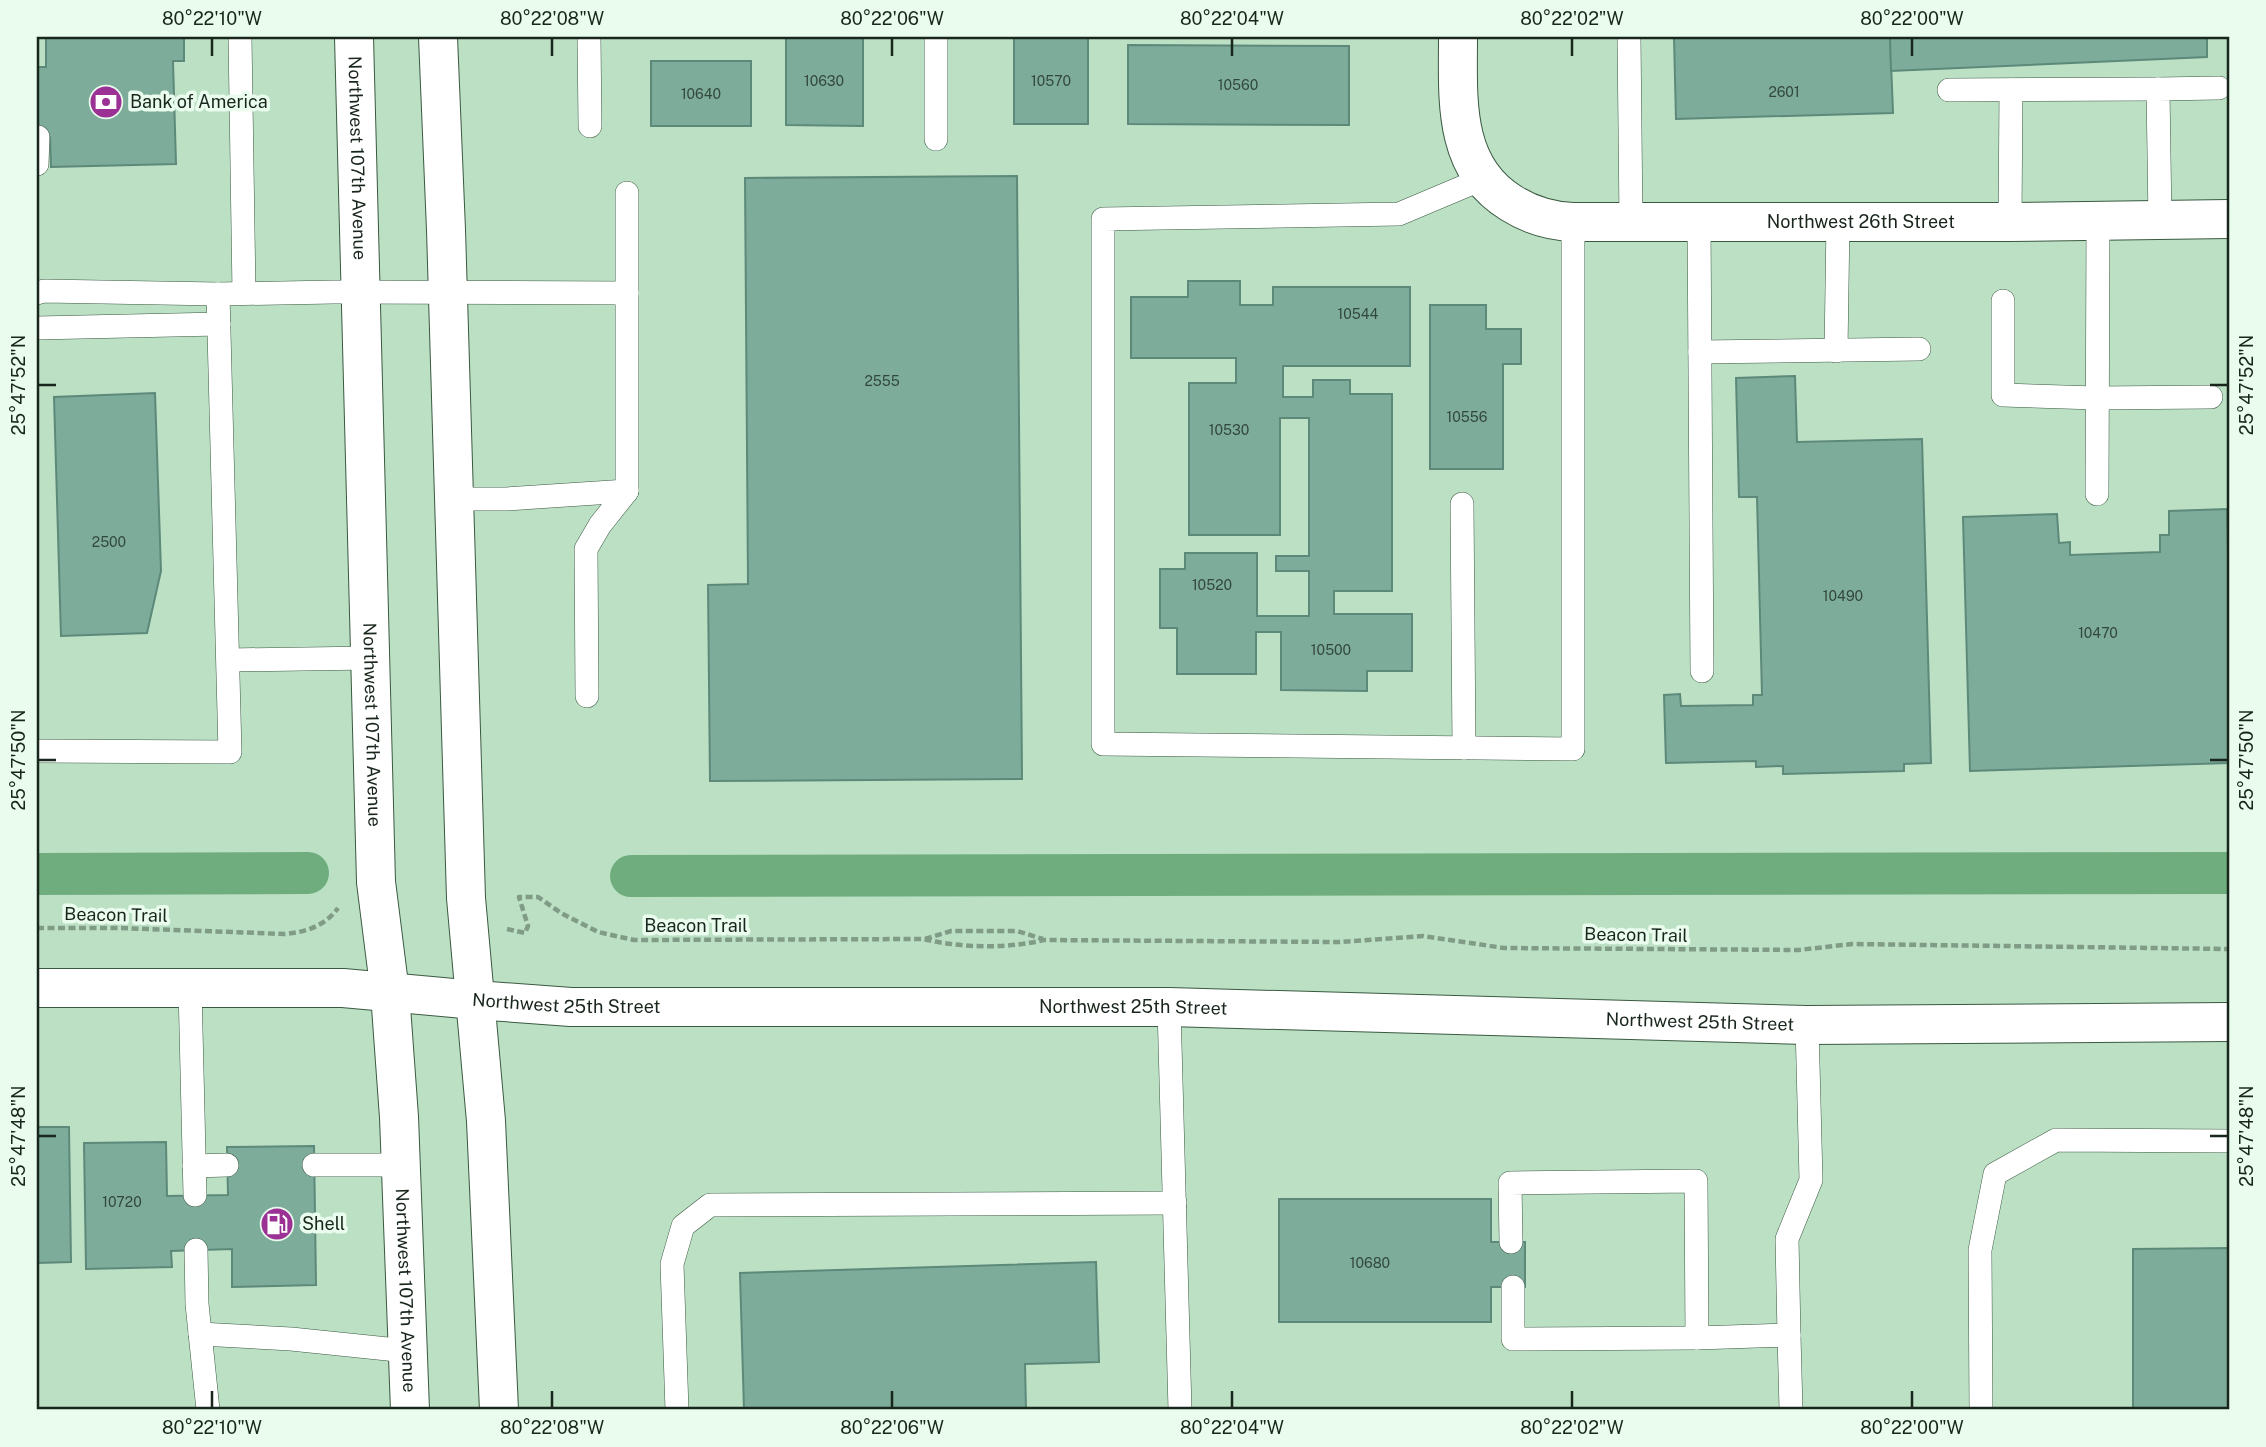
<svg xmlns="http://www.w3.org/2000/svg" width="2266" height="1447" font-family="'Public Sans',sans-serif">
	<style>
		.lines { fill: none; stroke-linecap: round; stroke-linejoin: round }
		.canal { stroke: #6fad7e; stroke-width: 42 }
		.building { fill: #7eac9b; stroke: #5d897a; stroke-width: 2 }
		.lane-casing { stroke: #3a5941; stroke-width: 24 }
		.street-casing { stroke: #3a5941; stroke-width: 40 }
		.secondary-casing { stroke: #3a5941; stroke-width: 40 }
		.path { stroke: #809c86; stroke-width: 4.5; stroke-dasharray: 7 3.5; stroke-linecap: butt }
		.lane { stroke: #fff; stroke-width: 23 }
		.street { stroke: #fff; stroke-width: 38 }
		.secondary { stroke: #fff; stroke-width: 38 }
		.ticks { fill: none; stroke: #19261c; stroke-width: 2.5 }
		.labels { text-anchor: middle; stroke-width: 7; stroke-linejoin: round; paint-order: stroke }
		.number-label { font-size: 14px; fill: #32483c }
		.poi-label { font-size: 18px; fill: #19261c; stroke: #e9fced; text-anchor: start }
		.street-label { font-size: 18px; fill: #19261c; stroke: #e9fced }
		.neatline { fill: none; stroke: #19261c; stroke-width: 2.5 }
		.ticks-label { font-size: 18px; text-anchor: middle; fill: #19261c }
	</style>
	<rect width="100%" height="100%" fill="#bce0c3"/>
	<g class="lines">
		<g class="canal">
			<polyline points="37,874 308,873"/>
			<polyline points="631,876 2229,873"/>
		</g>
	</g>
	<g class="building">
		<polygon points="46,37 184,37 184,61 173,61 176,164 51,167 50,137 37,137 37,67 46,67"/>
		<polygon points="786,37 863,37 863,126 786,125"/>
		<rect x="1014" y="37" width="74" height="87"/>
		<polygon points="1674,37 1890,37 1893,113 1676,119"/>
		<polygon points="1890,37 2207,37 2207,57 1891,71"/>
		<polygon points="1128,45 1349,46 1349,125 1128,124"/>
		<rect x="651" y="61" width="100" height="65"/>
		<polygon points="1017,176 1022,779 710,781 708,585 748,584 745,178"/>
		<polygon points="1188,281 1240,281 1240,305 1273,305 1273,287 1410,287 1410,366 1283,366 1283,397 1313,397 1313,380 1350,380 1350,394 1392,394 1392,591 1334,591 1334,614 1412,614 1412,671 1367,671 1367,691 1281,690 1281,632 1256,632 1256,674 1177,674 1177,628 1160,628 1160,569 1185,569 1185,553 1257,553 1257,616 1309,616 1309,571 1276,571 1276,556 1309,556 1309,418 1280,418 1280,535 1189,535 1189,383 1236,383 1236,358 1131,358 1131,297 1188,297"/>
		<polygon points="1430,305 1486,305 1486,329 1521,329 1521,364 1503,364 1503,469 1430,469"/>
		<polygon points="1795,376 1797,442 1922,439 1931,763 1904,764 1904,771 1783,774 1783,766 1756,767 1756,761 1666,763 1664,695 1680,694 1681,706 1753,705 1753,695 1762,695 1757,497 1739,497 1736,378"/>
		<polygon points="155,393 161,571 147,633 61,636 54,397"/>
		<polygon points="2227,509 2229,591 2229,763 1970,771 1963,517 2057,514 2059,543 2070,542 2070,555 2160,552 2160,535 2169,535 2169,511"/>
		<polygon points="37,1127 69,1127 71,1262 37,1263"/>
		<polygon points="166,1142 167,1196 228,1195 227,1147 314,1146 316,1285 232,1287 232,1249 171,1251 172,1267 86,1269 84,1143"/>
		<polygon points="1279,1199 1491,1199 1491,1242 1525,1242 1525,1287 1491,1287 1491,1322 1279,1322"/>
		<polygon points="2229,1248 2229,1410 2133,1410 2133,1249"/>
		<polygon points="1096,1262 1099,1362 1025,1364 1026,1410 744,1410 740,1273"/>
	</g>
	<g class="lines">
		<defs>
			<g id="lane">
				<polyline points="240,37 244,293"/>
				<polyline points="589,37 590,126"/>
				<polyline points="1629,37 1631,222"/>
				<polyline points="1949,90 2158,89"/>
				<polyline points="936,139 936,37"/>
				<polyline points="37,164 38,137"/>
				<polyline points="1482,179 1399,214 1103,219 1103,744 1573,749 1573,222"/>
				<polyline points="2160,221 2158,89 2219,88"/>
				<polyline points="1699,222 1702,671"/>
				<polyline points="2010,222 2011,90"/>
				<polyline points="37,293 44,291 218,294 334,292 627,293"/>
				<polyline points="2003,301 2003,395 2096,398 2211,397"/>
				<polyline points="37,328 219,324"/>
				<polyline points="1836,351 1838,222"/>
				<polyline points="1700,352 1919,349"/>
				<polyline points="2097,494 2098,221"/>
				<polyline points="455,499 506,499 627,491"/>
				<polyline points="1462,504 1464,748"/>
				<polyline points="229,660 371,658"/>
				<polyline points="587,696 586,549 600,525 627,491 627,193"/>
				<polyline points="37,751 230,752 218,294"/>
				<polyline points="190,988 195,1195"/>
				<polyline points="1169,1007 1180,1410"/>
				<polyline points="314,1165 401,1165"/>
				<polyline points="194,1166 227,1165"/>
				<polyline points="1511,1242 1510,1183 1696,1181 1697,1338 1789,1335 1791,1410"/>
				<polyline points="196,1250 197,1304 208,1410"/>
				<polyline points="1513,1287 1513,1339 1697,1338"/>
				<polyline points="200,1334 291,1339 407,1351"/>
				<polyline points="1789,1335 1787,1239 1811,1180 1807,1025"/>
				<polyline points="677,1410 672,1264 683,1226 710,1205 1175,1203"/>
				<polyline points="1981,1410 1980,1250 1995,1174 2056,1140 2229,1141"/>
			</g>
			<g id="street">
				<path id="s1" d="M1458 37C1458 98 1452 167 1511 203 1530 215 1551 221 1573 222H2010L2229 219"/>
			</g>
			<g id="secondary">
				<path id="s2" d="M354 37 376 882 390 993 399 1117 410 1410"/>
				<polyline points="438,37 446,230 466,898 486,1121 499,1410"/>
				<path id="s3" d="M37 988H343L475 1000 571 1007H1169L1807 1025 2229 1022"/>
			</g>
		</defs>
		<use href="#lane" class="lane-casing"/>
		<use href="#street" class="street-casing"/>
		<use href="#secondary" class="secondary-casing"/>
		<g class="path">
			<path d="M37 928H121L285 934C306 932 325 926 338 908"/>
			<path d="M507 929 525 933 528 926 519 897H538L561 913 598 932 634 940 923 939C962 948 1005 949 1044 940L1340 942 1423 936 1504 948 1799 950 1852 944 2229 949"/>
			<polyline points="925,939 951,931 1017,931 1043,939"/>
		</g>
		<use href="#lane" class="lane"/>
		<use href="#street" class="street"/>
		<use href="#secondary" class="secondary"/>
	</g>
	<path class="ticks" d="M212 38V56M552 38V56M892 38V56M1232 38V56M1572 38V56M1912 38V56M38 385H56M2210 385H2228M38 760H56M2210 760H2228M38 1136H56M2210 1136H2228M212 1391V1408M552 1391V1408M892 1391V1408M1232 1391V1408M1572 1391V1408M1912 1391V1408"/>
	<defs>
		<symbol id="bank-disc" viewBox="-11 -11 22 22"><circle r="9.5" fill="#9b3194" stroke="#e9fced"/><path d="M-6-4H6V4H-6ZM0-2.3a2.3 2.3 0 1 0 0 4.6a2.3 2.3 0 1 0 0-4.6Z" fill="#fff"/></symbol>
		<symbol id="fuel-disc" viewBox="-11 -11 22 22"><circle r="9.5" fill="#9b3194" stroke="#e9fced"/><path d="M-5.5-6h7V0h2V4h1.3V-2.5L3-4.5l.8-.8L6-3V5H2.5V1h-1V6h-7ZM-4.2-4.7v3.2H.2V-4.7Z" fill="#fff"/></symbol>
	</defs>
	<g fill-rule="evenodd">
		<use href="#bank-disc" x="87" y="83" width="38" height="38"/>
		<use href="#fuel-disc" x="258" y="1205" width="38" height="38"/>
	</g>
	<g class="labels">
		<g class="number-label">
			<text x="824" y="86">10630</text>
			<text x="1051" y="86">10570</text>
			<text x="1238" y="90">10560</text>
			<text x="1784" y="97">2601</text>
			<text x="701" y="99">10640</text>
			<text x="1358" y="319">10544</text>
			<text x="882" y="386">2555</text>
			<text x="1467" y="422">10556</text>
			<text x="1229" y="435">10530</text>
			<text x="109" y="547">2500</text>
			<text x="1212" y="590">10520</text>
			<text x="1843" y="601">10490</text>
			<text x="2098" y="638">10470</text>
			<text x="1331" y="655">10500</text>
			<text x="122" y="1207">10720</text>
			<text x="1370" y="1268">10680</text>
		</g>
		<g class="poi-label">
			<text x="130" y="108">Bank of America</text>
			<text x="302" y="1230">Shell</text>
		</g>
		<g class="street-label">
			<text dy="6" stroke="none"><textPath href="#s2" startOffset="121">Northwest 107th Avenue</textPath></text>
			<text dy="6" stroke="none"><textPath href="#s1" startOffset="537">Northwest 26th Street</textPath></text>
			<text dy="6" stroke="none"><textPath href="#s2" startOffset="688">Northwest 107th Avenue</textPath></text>
			<text transform="translate(116 915) rotate(1)" y="6">Beacon Trail</text>
			<text x="696" y="932">Beacon Trail</text>
			<text transform="translate(1636 935) rotate(1)" y="6">Beacon Trail</text>
			<text dy="6" stroke="none"><textPath href="#s3" startOffset="530">Northwest 25th Street</textPath></text>
			<text dy="6" stroke="none"><textPath href="#s3" startOffset="1097">Northwest 25th Street</textPath></text>
			<text dy="6" stroke="none"><textPath href="#s3" startOffset="1664">Northwest 25th Street</textPath></text>
			<text dy="6" stroke="none"><textPath href="#s2" startOffset="1255">Northwest 107th Avenue</textPath></text>
		</g>
	</g>
	<rect width="2266" height="1447" fill="none" stroke="#e9fced" stroke-width="77"/>
	<rect x="38" y="38" width="2190" height="1370" class="neatline"/>
	<g class="ticks-label">
		<text x="212" y="25">80°22'10"W</text>
		<text x="552" y="25">80°22'08"W</text>
		<text x="892" y="25">80°22'06"W</text>
		<text x="1232" y="25">80°22'04"W</text>
		<text x="1572" y="25">80°22'02"W</text>
		<text x="1912" y="25">80°22'00"W</text>
		<text transform="translate(19 385) rotate(-90)" y="6">25°47'52"N</text>
		<text transform="translate(2247 385) rotate(-90)" y="6">25°47'52"N</text>
		<text transform="translate(19 760) rotate(-90)" y="6">25°47'50"N</text>
		<text transform="translate(2247 760) rotate(-90)" y="6">25°47'50"N</text>
		<text transform="translate(19 1136) rotate(-90)" y="6">25°47'48"N</text>
		<text transform="translate(2247 1136) rotate(-90)" y="6">25°47'48"N</text>
		<text x="212" y="1434">80°22'10"W</text>
		<text x="552" y="1434">80°22'08"W</text>
		<text x="892" y="1434">80°22'06"W</text>
		<text x="1232" y="1434">80°22'04"W</text>
		<text x="1572" y="1434">80°22'02"W</text>
		<text x="1912" y="1434">80°22'00"W</text>
	</g>
</svg>
